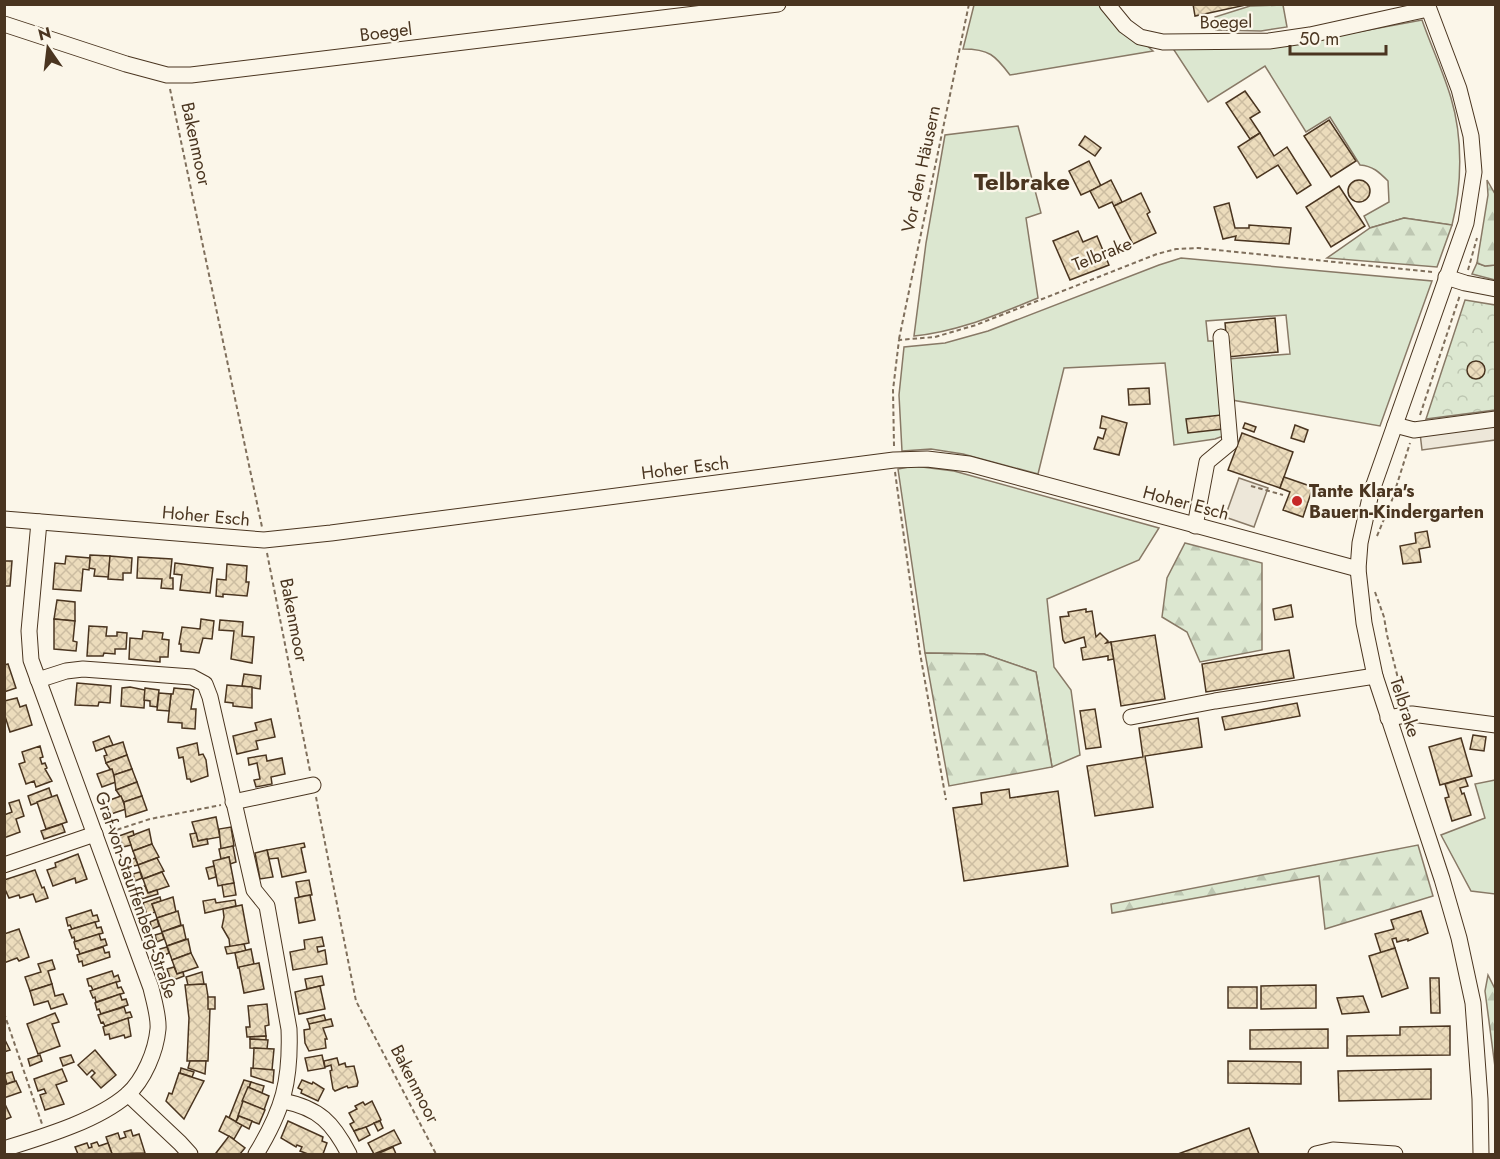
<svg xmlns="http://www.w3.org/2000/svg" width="1500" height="1159" font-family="Jost,sans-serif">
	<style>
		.green { fill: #dce7d0; stroke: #887966; stroke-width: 1.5 }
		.forest { fill: url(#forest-firs); stroke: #887966; stroke-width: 1.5 }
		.park { fill: url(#park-crowns); stroke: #887966; stroke-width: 1.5 }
		.parking { fill: #ede7d9; stroke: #887966; stroke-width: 1.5 }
		.building { fill: url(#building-cross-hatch); stroke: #4a3520; stroke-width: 1.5 }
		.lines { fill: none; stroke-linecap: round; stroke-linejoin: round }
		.minor-casing { stroke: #4a3520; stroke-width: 17 }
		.path { stroke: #7f6f5c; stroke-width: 2; stroke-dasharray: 4.5 3; stroke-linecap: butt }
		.minor { stroke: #fbf6e9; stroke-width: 15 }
		.poi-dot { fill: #c62828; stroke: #fbf6e9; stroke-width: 2 }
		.labels { text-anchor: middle; stroke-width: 4.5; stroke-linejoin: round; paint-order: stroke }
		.street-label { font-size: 18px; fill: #4a3520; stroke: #fbf6e9 }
		.poi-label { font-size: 18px; font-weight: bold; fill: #4a3520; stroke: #fbf6e9; text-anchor: start }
		.district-label { font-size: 24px; font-weight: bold; fill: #4a3520; stroke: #fbf6e9 }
	</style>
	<defs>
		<pattern id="forest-firs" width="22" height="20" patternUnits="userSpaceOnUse" patternTransform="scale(1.5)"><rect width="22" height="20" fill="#dce7d0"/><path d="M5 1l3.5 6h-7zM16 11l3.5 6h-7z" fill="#bec7b2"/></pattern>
		<pattern id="park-crowns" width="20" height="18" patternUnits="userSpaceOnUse" patternTransform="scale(1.5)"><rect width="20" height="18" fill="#dce7d0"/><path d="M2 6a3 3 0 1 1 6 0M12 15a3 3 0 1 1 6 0" fill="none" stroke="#bec7b2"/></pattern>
		<pattern id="building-cross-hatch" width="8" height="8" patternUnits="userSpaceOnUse" patternTransform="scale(1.5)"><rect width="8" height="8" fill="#ecdcbc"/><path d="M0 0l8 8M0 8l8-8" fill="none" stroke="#ccbda1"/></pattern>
	</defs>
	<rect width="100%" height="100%" fill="#fbf6e9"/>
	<g class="green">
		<path d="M1100 4 1153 51 1010 75C995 55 989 49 963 49L974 5Z"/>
		<polygon points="1250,6 1283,5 1287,27 1261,31 1216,30 1215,17"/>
		<path d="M1422 20C1431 46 1443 71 1451 98 1463 138 1462 185 1452 225L1404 218 1370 228 1364 216 1389 202 1388 181C1379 172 1373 166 1360 165L1330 117 1306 132 1265 66 1208 102 1172 47 1341 35Z"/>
		<path d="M1018 126 1041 213 1026 218 1038 298C998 314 958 332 914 336L926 243 945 135Z"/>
		<polygon points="1181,258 1432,281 1380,426 1232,400 1227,359 1290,354 1286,315 1206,321 1208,341 1214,341 1226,435 1215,439 1174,445 1165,363 1064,368 1038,474 963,454 931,449 902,451 899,395 904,347 945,343 988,331 1159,265"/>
		<polygon points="1477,263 1485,266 1495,265 1495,280 1472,274"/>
		<polygon points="914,466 954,471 1159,528 1139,560 1047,599 1054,667 1071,690 1080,755 1052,767 1036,672 984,654 925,653 898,469"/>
		<polygon points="1495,780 1496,780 1495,894 1471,891 1441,835 1485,818 1475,784"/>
	</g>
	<g class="forest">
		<polygon points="1487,180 1495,194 1496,265 1485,266 1477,263 1488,195"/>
		<polygon points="1404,218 1452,225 1437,267 1327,258 1370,228"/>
		<polygon points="1185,543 1262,563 1262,650 1200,662 1187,632 1162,617 1167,578"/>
		<polygon points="925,653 984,654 1036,672 1052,767 949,786"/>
		<polygon points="1418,845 1433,896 1325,929 1319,876 1112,913 1111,904"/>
		<polygon points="1488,975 1495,989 1495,1067 1485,991"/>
	</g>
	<polygon class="park" points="1465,300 1495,305 1495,410 1426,419"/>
	<g class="parking">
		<polygon points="1495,424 1495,440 1422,450 1420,433"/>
		<polygon points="1239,478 1268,488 1254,527 1225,517"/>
	</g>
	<g class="building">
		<polygon points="1193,4 1246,4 1246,5 1195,16"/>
		<polygon points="1245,91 1260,112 1250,118 1260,133 1250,139 1226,103"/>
		<polygon points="1329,120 1356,161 1331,177 1304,136"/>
		<polygon points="1260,133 1274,156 1287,147 1311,185 1297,194 1278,165 1257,178 1238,147"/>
		<polygon points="1085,136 1101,148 1095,156 1079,145"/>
		<polygon points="1089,161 1101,186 1081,195 1069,171"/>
		<circle cx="1359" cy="191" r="11"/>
		<polygon points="1111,180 1122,202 1114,206 1112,202 1099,208 1090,191"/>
		<polygon points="1339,186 1365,226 1331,247 1306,207"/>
		<polygon points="1141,193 1150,212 1147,214 1156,233 1133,244 1114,206"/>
		<polygon points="1229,203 1235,228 1249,228 1249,225 1291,228 1289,244 1235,240 1236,236 1223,239 1214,207"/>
		<polygon points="1078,231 1083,242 1097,236 1109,265 1070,280 1053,241"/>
		<polygon points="1275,318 1278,352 1228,357 1225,323"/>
		<circle cx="1476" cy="370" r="9"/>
		<polygon points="1149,388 1150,404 1129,405 1128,389"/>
		<polygon points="1221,415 1223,429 1188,433 1186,419"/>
		<polygon points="1102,416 1127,423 1119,455 1094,449 1098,437 1103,439 1106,429 1100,428"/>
		<polygon points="1245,423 1256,427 1254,432 1243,428"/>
		<polygon points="1295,425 1308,430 1304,442 1291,438"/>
		<polygon points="1242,433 1293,452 1280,488 1228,470"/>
		<polygon points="1284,477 1313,487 1303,517 1283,510 1290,492 1280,488"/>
		<polygon points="1427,531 1430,547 1419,549 1421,562 1403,564 1400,546 1416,543 1415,533"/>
		<polygon points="90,555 110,556 109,577 94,576 95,569 89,568"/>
		<polygon points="66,556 90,558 89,570 83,569 81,591 53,589 55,563 65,564"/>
		<polygon points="110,556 132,558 131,573 123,573 123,580 108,579"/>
		<polygon points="138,557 172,559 170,578 173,578 173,589 161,588 162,579 137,578"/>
		<polygon points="4,561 12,561 10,586 4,586"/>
		<polygon points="175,563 213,568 210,593 180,590 182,575 174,574"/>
		<polygon points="227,564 247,566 246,582 249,582 247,596 223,594 223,597 216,596 217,579 226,580"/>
		<polygon points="57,600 75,602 75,621 54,619"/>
		<polygon points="1291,605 1293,617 1275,620 1273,609"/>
		<polygon points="1086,609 1086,612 1092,611 1096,637 1100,633 1108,641 1106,643 1111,642 1114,659 1108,660 1108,656 1083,660 1081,648 1086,647 1084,637 1065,643 1063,640 1060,617 1069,616 1068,612"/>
		<polygon points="54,619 75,621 73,641 77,642 76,651 54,649"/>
		<polygon points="201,619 214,621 212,639 203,638 199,653 181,651 181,644 179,644 182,627 200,629"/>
		<polygon points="220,620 243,622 242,636 254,637 252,663 231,659 234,631 219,630"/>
		<polygon points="89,626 107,627 106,636 117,636 117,632 127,633 126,649 115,649 115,654 104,653 103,656 87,656"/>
		<polygon points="143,631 163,633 162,639 169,640 168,657 160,657 160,662 129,659 130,638 142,639"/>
		<polygon points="1155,635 1165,699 1121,706 1111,642"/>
		<polygon points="1289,650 1294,678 1206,692 1202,664"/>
		<polygon points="8,664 16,688 4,692 4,665"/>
		<polygon points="244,674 261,676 260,689 242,686"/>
		<polygon points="77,683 111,686 110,703 99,702 98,706 75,705"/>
		<polygon points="227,685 252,687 252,708 233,706 233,703 225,702"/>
		<polygon points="130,687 145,690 144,708 121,706 122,688"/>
		<polygon points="145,688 159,690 157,707 150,706 150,701 144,700"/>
		<polygon points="174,688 194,690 191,709 196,709 195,729 182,728 182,723 168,722 171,694 173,694"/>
		<polygon points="159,693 171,694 169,711 157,710"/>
		<polygon points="17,698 20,707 26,705 32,725 10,732 4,713 4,701"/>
		<polygon points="1297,703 1300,716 1225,730 1222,717"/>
		<polygon points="1095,709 1101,747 1086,749 1080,711"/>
		<polygon points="1198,718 1202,747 1145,756 1153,807 1095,816 1087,766 1143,757 1139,728"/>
		<polygon points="271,719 275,737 256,741 258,749 237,754 233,736 257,730 255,723"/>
		<polygon points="1473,735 1486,737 1484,751 1470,749"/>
		<polygon points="109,736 113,745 96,751 93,742"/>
		<polygon points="1461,738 1472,776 1440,785 1429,747"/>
		<polygon points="123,742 127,755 106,763 104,756 107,755 104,748"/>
		<polygon points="197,743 199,755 203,754 206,760 208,776 191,782 190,779 187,779 183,757 179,758 177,748"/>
		<polygon points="40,746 43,757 40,758 42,764 45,763 47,768 45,769 52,781 36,787 34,781 26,784 19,764 25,762 22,752"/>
		<polygon points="127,755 132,769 114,775 106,763"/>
		<polygon points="266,755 267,761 282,758 285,774 271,777 272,784 256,787 254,780 260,779 257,763 249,765 248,758"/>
		<polygon points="112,769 116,782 102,787 97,774"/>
		<polygon points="132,769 137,782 116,790 114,775"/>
		<polygon points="1465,778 1468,786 1460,788 1462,794 1464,793 1471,815 1452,821 1445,798 1449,797 1445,784"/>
		<polygon points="137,782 142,796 124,802 116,790"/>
		<polygon points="49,788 52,797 31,805 28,796"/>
		<polygon points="1009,789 1010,798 1058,791 1068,866 964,881 953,808 982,804 981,793"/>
		<polygon points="57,795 67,822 46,829 37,802"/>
		<polygon points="121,796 126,809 111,814 107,801"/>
		<polygon points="142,796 147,810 126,817 124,802"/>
		<polygon points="19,800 24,816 16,819 20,832 4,838 4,815 12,812 9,803"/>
		<polygon points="216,817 220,837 198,841 192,822"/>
		<polygon points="62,824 65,832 44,839 41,831"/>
		<polygon points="231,827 234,846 221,849 219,829"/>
		<polygon points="149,829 152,844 133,851 128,837"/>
		<polygon points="133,831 134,835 128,837 131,845 123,847 119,836"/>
		<polygon points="196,833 198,841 207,839 208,844 193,847 190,834"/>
		<polygon points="304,843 305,847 301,848 306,872 282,877 278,858 269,859 267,850"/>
		<polygon points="152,844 159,857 138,865 133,851"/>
		<polygon points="233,846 236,862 230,864 229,857 221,859 219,849"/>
		<polygon points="267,850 273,877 260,879 255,853"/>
		<polygon points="78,854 87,879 76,883 75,878 53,886 47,870 56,867 55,863"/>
		<polygon points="229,857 234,883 218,886 213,861"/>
		<polygon points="135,858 138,865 130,867 128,861"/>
		<polygon points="157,858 164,871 143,879 138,865"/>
		<polygon points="214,866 216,877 209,879 206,868"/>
		<polygon points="35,870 42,888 44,887 48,898 36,902 33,894 20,898 19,895 9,898 4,887 4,880"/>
		<polygon points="140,872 142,878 135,881 133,874"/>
		<polygon points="162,872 169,886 148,893 143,879"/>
		<polygon points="309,880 312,895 299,897 296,882"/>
		<polygon points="234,883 236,895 224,897 222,885"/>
		<polygon points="145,886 148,893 157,890 158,894 141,899 138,888"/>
		<polygon points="310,895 315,920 299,923 295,898"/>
		<polygon points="160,897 161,901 152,904 155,912 147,915 143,903"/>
		<polygon points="173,897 176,912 157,918 152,904"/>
		<polygon points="215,899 216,903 235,900 236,906 205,913 203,901"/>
		<polygon points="242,905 249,943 230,947 229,939 222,927 224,917 223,909"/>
		<polygon points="91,910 93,916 97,915 99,921 72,929 70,925 68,926 66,918"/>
		<polygon points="178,911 181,925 162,932 157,918"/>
		<polygon points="1421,911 1428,933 1408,941 1408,939 1397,942 1396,938 1392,939 1395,948 1381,953 1375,934 1394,929 1391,920"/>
		<polygon points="157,919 159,926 152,929 150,922"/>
		<polygon points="95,922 97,928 101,927 103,933 75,942 74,937 72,938 69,930"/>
		<polygon points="183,925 186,939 167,946 162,932"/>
		<polygon points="19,929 29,957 19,961 17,958 4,963 4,934"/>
		<polygon points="162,933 164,939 157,942 155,935"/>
		<polygon points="99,934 101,940 105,939 107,945 80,954 78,949 76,949 74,942"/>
		<polygon points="322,937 324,946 317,947 318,952 325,950 327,964 293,970 290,952 305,949 304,940"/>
		<polygon points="188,939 191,953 172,960 167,946"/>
		<polygon points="244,944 246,951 227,954 225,947"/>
		<polygon points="103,947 105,953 109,952 110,957 83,966 82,961 79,962 77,955"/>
		<polygon points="167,947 169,953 162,956 160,949"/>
		<polygon points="1395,948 1408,988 1382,997 1369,956"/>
		<polygon points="251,949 254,964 238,968 235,953"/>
		<polygon points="191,953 198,967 177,974 172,960"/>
		<polygon points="52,960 55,969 48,971 52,984 30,991 25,977 41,972 38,964"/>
		<polygon points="259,963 264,989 244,993 239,967"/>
		<polygon points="174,967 177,974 183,972 184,976 171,981 167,969"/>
		<polygon points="112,971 114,977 118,975 120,981 93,990 91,986 89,986 87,979"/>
		<polygon points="202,972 204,984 188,985 186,977"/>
		<polygon points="322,976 324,985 307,989 305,979"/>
		<polygon points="1430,978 1439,978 1440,1013 1431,1013"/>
		<polygon points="116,982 118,988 121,987 124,993 96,1002 95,997 93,998 90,991"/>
		<polygon points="52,984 55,996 63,994 67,1004 51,1009 48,1001 34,1005 30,991"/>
		<polygon points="206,984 210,1009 208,1061 187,1061 189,1018 185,985"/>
		<polygon points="1316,985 1316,1008 1261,1009 1261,986"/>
		<polygon points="320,986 325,1009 299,1014 295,992"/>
		<rect x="1228" y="987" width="29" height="21"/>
		<polygon points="120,994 122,1000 126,999 128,1005 101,1014 99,1009 97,1010 95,1003"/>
		<polygon points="1363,996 1369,1012 1342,1014 1337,998"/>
		<rect x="208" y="997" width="7" height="12"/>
		<polygon points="267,1004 269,1025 265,1026 266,1036 247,1037 246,1027 250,1027 248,1006"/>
		<polygon points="124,1007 126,1013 130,1012 132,1017 105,1026 103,1022 101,1023 98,1015"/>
		<polygon points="55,1013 59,1022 52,1024 60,1046 38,1054 27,1024"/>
		<polygon points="324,1015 326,1021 309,1024 307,1019"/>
		<polygon points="128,1018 131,1036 125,1038 124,1035 110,1039 109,1034 105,1035 103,1027"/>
		<polygon points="331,1019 333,1026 323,1028 327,1039 325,1039 326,1048 309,1051 305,1043 304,1030 310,1029 309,1024"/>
		<polygon points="1450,1026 1450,1055 1347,1056 1347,1036 1400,1035 1400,1027"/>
		<polygon points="1328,1029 1328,1048 1250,1049 1250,1030"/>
		<polygon points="266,1036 266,1040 250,1039 250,1037"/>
		<polygon points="4,1038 10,1050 4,1052"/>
		<polygon points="250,1039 268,1040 267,1049 250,1048"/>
		<polygon points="254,1048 274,1049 272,1070 253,1069"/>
		<polygon points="95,1050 116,1075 101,1088 91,1077 95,1073 92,1070 87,1075 78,1065"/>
		<polygon points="40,1055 42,1061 30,1066 28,1059"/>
		<polygon points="71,1055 74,1062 63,1066 60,1058"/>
		<polygon points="322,1055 325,1068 308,1071 305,1058"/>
		<polygon points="337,1058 339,1065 345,1063 346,1067 354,1066 358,1082 357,1086 348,1088 347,1086 335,1091 333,1089 330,1071 332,1070 331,1065 325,1067 324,1061"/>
		<polygon points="190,1061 206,1061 205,1074 188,1068"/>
		<polygon points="1228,1061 1301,1062 1301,1084 1228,1083"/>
		<polygon points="181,1068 194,1072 192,1077 180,1073"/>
		<polygon points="251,1068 274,1070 273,1083 251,1076"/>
		<polygon points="62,1069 67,1081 56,1085 64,1104 45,1110 40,1095 46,1093 44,1089 38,1091 34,1079"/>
		<polygon points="1431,1069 1431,1099 1339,1101 1338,1071"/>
		<polygon points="12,1072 15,1081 7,1084 4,1074"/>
		<polygon points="179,1073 204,1081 184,1119 166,1101 169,1093 172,1094"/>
		<polygon points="244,1080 251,1082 236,1122 229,1118"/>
		<polygon points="302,1080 312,1084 313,1082 324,1089 318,1101 301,1093 302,1090 298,1088"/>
		<polygon points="16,1081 21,1092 4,1098 4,1085"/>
		<polygon points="251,1082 264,1086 262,1093 249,1088"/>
		<polygon points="248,1087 269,1096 264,1110 242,1101"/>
		<polygon points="243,1101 265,1110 259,1124 238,1116"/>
		<polygon points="372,1101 381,1120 360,1130 359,1129 354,1131 350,1124 354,1122 349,1113 357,1109 355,1106 363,1102 365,1105"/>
		<polygon points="4,1102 11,1117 4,1120"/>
		<polygon points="226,1116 242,1125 234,1139 219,1131"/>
		<polygon points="239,1116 252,1121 249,1129 236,1122"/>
		<polygon points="288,1121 323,1137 322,1141 327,1143 323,1154 308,1154 300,1151 302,1147 297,1145 296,1147 281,1138"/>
		<polygon points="380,1121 383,1128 378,1131 374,1123"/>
		<polygon points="366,1127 370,1135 359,1141 354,1131"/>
		<polygon points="1249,1128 1259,1154 1178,1154"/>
		<polygon points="131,1130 133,1136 139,1134 145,1153 112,1154 106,1137 118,1133 120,1139 126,1137 124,1132"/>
		<polygon points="394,1130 401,1143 374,1154 368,1143"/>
		<polygon points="229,1136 245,1148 240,1154 218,1154 216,1153"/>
		<polygon points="97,1142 99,1146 108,1143 112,1154 78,1154 75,1147 87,1143 89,1148 92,1147 91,1144"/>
		<polygon points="393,1147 396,1154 377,1154"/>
	</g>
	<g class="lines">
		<defs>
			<g id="minor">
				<polyline points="1107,4 1125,26 1140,37 1163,42 1269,41 1310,35 1428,9"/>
				<polyline points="1427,4 1459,89 1471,136 1474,172 1466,223 1371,493 1360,543 1358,569 1364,623 1375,676 1442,879 1459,938 1473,1003 1480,1099 1481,1154"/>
				<polyline points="4,24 126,64 167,75 191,75 778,4"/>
				<polyline points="1446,277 1465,283 1496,289"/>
				<polyline points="1395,425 1414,430 1496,419"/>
				<polyline points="4,519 264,540 331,533 894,460 927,459 969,464 1358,569"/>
				<polyline points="1195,526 1207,462 1230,443 1221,337"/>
				<path d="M38 680 66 671 83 669 192 677 205 684 210 697 254 890 267 906 289 1029C291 1081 283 1110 256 1154"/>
				<polyline points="1131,717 1215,701 1375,676"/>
				<polyline points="1388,718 1412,714 1496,725"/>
				<polyline points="233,802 313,785"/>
				<polyline points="4,865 95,834"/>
				<polyline points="128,1094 180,1143 190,1154"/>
				<path d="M283 1101C319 1108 333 1123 349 1154"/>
				<path d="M4 1149C42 1137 97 1121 127 1095 144 1080 156 1051 158 1029 159 1017 154 1001 151 988L31 660 29 631 39 522"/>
				<polyline points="1316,1154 1333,1150 1395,1154"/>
			</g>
		</defs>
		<use href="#minor" class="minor-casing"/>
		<g class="path">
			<polyline points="170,89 262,527"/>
			<polyline points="1468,270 1477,238"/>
			<polyline points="899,339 969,4"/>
			<polyline points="1420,415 1460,295"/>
			<polyline points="894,446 893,390 899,340 935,337 976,325 1157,254 1176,249 1198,248 1432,272"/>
			<polyline points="895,472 920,653 946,800"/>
			<polyline points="1251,486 1283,495"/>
			<polyline points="1377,536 1392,500 1410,443"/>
			<polyline points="267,553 310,771"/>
			<polyline points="1375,592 1384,617 1387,635 1404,702"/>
			<polyline points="316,797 356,1001 436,1154"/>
			<polyline points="110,832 150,819 221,805"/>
			<polyline points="4,1013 42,1124"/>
		</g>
		<use href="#minor" class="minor"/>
	</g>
	<circle class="poi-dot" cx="1297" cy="501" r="6"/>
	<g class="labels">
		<g class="street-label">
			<text transform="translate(1226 22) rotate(-1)" y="6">Boegel</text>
			<text transform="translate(386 32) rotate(-7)" y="6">Boegel</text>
			<text transform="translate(196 144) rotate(78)" y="6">Bakenmoor</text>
			<text transform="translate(921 169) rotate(-78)" y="6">Vor den Häusern</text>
			<text transform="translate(1102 254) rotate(-22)" y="6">Telbrake</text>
			<text transform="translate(685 468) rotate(-7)" y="6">Hoher Esch</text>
			<text transform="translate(1186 503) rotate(15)" y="6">Hoher Esch</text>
			<text transform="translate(206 516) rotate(5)" y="6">Hoher Esch</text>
			<text transform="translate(294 620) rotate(79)" y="6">Bakenmoor</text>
			<text transform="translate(1405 707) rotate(72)" y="6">Telbrake</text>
			<text transform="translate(136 895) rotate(71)" y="6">Graf-von-Stauffenberg-Straße</text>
			<text transform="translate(415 1084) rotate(63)" y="6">Bakenmoor</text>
		</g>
		<g class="poi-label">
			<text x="1309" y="497">Tante Klara's<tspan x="1309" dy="21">Bauern-Kindergarten</tspan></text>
		</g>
		<g class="district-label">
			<text x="1022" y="190">Telbrake</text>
		</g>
	</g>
	<rect width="1500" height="1159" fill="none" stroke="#4a3520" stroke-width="12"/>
	<g transform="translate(48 48) rotate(346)" stroke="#fbf6e9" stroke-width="4.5" paint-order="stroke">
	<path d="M0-4.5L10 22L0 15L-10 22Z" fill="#4a3520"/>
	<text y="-9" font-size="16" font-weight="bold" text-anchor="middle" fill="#4a3520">N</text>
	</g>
	<path d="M1290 45v9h96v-9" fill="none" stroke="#4a3520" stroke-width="3"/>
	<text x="1299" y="45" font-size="18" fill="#4a3520" stroke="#fbf6e9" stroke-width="4.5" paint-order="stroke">50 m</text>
</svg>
